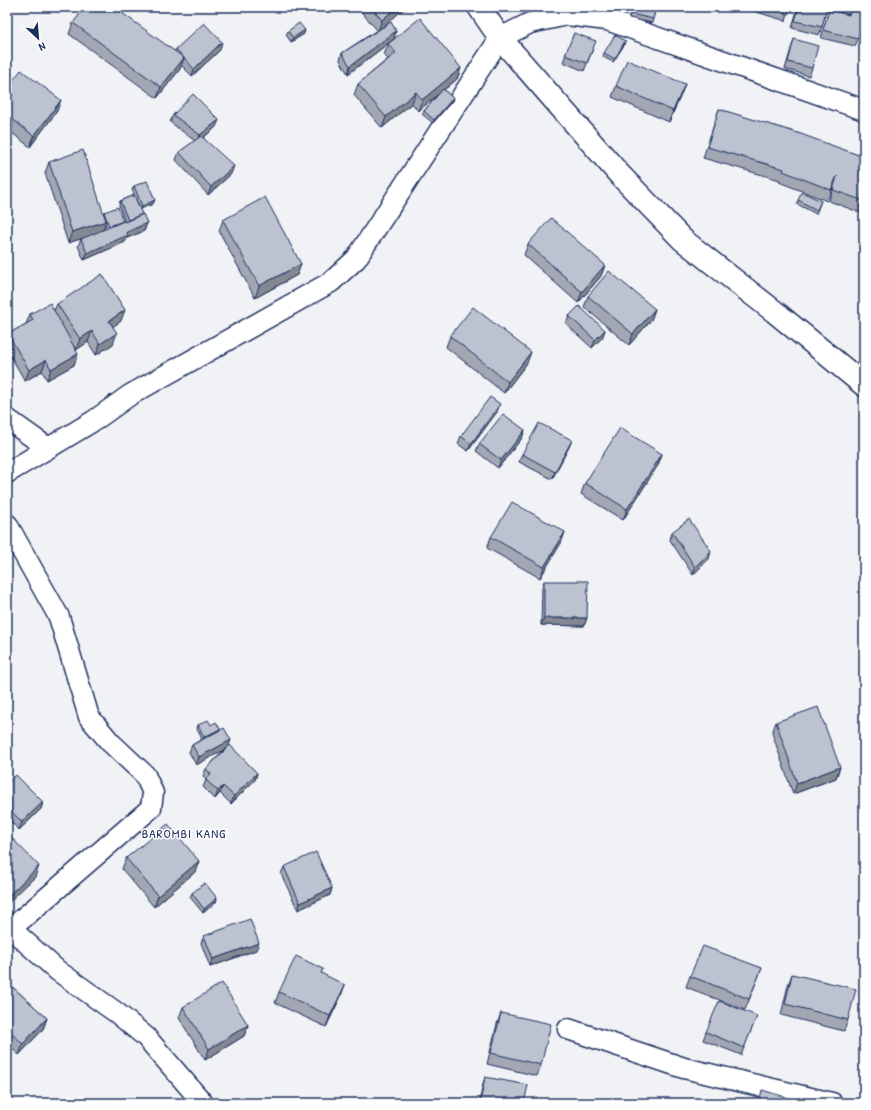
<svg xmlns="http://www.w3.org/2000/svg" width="871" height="1110" font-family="'Patrick Hand',sans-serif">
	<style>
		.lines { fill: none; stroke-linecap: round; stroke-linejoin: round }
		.minor-casing { stroke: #1b2f5e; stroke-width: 23 }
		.highway-casing { stroke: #1b2f5e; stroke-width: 25 }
		.minor { stroke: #fff; stroke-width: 20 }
		.highway { stroke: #fff; stroke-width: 22 }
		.wall { fill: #a2a7b3; stroke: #1b2f5e; fill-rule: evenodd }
		.shaded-wall { fill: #848892; stroke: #1b2f5e }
		.building { fill: #bcc2d0; stroke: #1b2f5e }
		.labels { text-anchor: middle; stroke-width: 3; stroke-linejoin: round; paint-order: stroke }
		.quarter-label { font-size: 13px; letter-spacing: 1px; fill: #1b2f5e; stroke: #fff }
	</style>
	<rect width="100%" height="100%" fill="#f1f2f5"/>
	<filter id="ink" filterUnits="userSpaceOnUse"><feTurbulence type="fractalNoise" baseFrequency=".025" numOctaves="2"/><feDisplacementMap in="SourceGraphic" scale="8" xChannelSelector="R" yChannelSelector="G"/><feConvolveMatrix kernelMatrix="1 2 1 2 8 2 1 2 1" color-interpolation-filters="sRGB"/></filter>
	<g filter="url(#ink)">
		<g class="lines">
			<defs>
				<g id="minor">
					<polyline points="7,419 48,448"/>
					<polyline points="7,473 95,420 130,395 331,282 356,259 500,38 530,23 567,15 607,20 864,110"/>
					<polyline points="7,524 59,617 89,717 110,742 145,775 153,793 151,808 7,932"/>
					<polyline points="11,929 58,971 117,1013 146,1037 203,1103"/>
					<polyline points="568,1029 684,1068 832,1103"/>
				</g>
				<polyline id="highway" points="479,7 500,38 620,175 683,240 775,312 864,385"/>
			</defs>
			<use href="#minor" class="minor-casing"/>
			<use href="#highway" class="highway-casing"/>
			<use href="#minor" class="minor"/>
			<use href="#highway" class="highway"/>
		</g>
		<g class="wall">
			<polygon points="357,7 406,7 382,27 396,31 394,39 348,74 340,60 342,53 377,30"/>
			<polygon points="632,7 656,7 652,23 629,18"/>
			<polygon points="733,7 745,7 744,11"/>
			<polygon points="751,7 790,7 786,21 750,10"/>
			<polygon points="798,7 827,7 822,27 819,35 792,28"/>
			<polygon points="851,7 864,7 858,39 855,46 821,38 829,10 849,14"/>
			<polygon points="73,23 175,51 176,49 220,50 192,76 181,65 180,69 157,98 69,34"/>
			<polygon points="288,31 304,34 291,42 286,35"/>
			<polygon points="574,33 593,49 584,71 563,62"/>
			<polygon points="794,39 812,68 809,76 785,69"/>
			<polygon points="625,41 624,45 613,62 603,57 604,53"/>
			<polygon points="388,44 461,68 457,79 444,90 453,98 452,101 433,123 422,114 424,111 435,97 418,111 412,103 382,128 354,95 358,84 388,59 384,55"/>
			<polygon points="685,84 669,122 612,97 616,86"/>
			<polygon points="7,88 57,111 30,147 7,129"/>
			<polygon points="719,109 864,157 864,214 829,201 833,187 827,201 779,182 780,180 703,158"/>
			<polygon points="173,115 216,127 203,138 231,174 208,195 176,160 179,152 195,141 170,122"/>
			<path d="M49 162 104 213 125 222 119 205 120 201 142 214 147 223 144 231 127 238 125 242 84 260 78 246 81 239 83 238 68 243 45 173ZM105 224 107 228 103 230Z"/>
			<polygon points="134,186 153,204 140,209 132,190"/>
			<polygon points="798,200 821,201 816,214 797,204"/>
			<polygon points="223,220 301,264 297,275 255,298 219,231"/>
			<polygon points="528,244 605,265 601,276 578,303 524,255"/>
			<polygon points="588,296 655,309 651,320 629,345 584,307"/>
			<polygon points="57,304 121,321 113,326 113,344 96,355 88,342 76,350 74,346 74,365 47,380 42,371 25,381 7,350 7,337 8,334 26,324 30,314 54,311"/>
			<polygon points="569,316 605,330 602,338 592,348 566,324"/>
			<polygon points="450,336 527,363 504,393 446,347"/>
			<polygon points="497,412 468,451 458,444 461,436"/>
			<polygon points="525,430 522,438 498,468 476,451 479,444"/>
			<polygon points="572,440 569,447 552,479 519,462 522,454"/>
			<polygon points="662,454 658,465 623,520 581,494 585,483"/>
			<polygon points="565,532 561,543 540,578 487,548 491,537"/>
			<polygon points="672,532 709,559 693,575 670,540"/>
			<polygon points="544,581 587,618 584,626 541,625 542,588"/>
			<polygon points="776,722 840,767 836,778 793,794 772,733"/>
			<polygon points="198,725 211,725 219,731 229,746 257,773 255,780 231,804 220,793 215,799 203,787 206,780 203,776 206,769 225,749 196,765 189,752 192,745 202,739 197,729"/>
			<polygon points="7,783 43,802 41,809 19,830 7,818"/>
			<polygon points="126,858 199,861 195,872 154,907 122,869"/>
			<polygon points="284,867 332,888 330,895 298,910 281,874"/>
			<polygon points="192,893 217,898 216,902 203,913 190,897"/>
			<polygon points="204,936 256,950 210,967 201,943"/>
			<polygon points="762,968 745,1010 686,987 690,976"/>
			<polygon points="323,969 321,973 341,996 326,1027 275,1003 279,992"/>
			<polygon points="792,974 848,1020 844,1031 781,1015 788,985"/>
			<polygon points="7,982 47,1018 43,1029 19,1055 7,1044"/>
			<polygon points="183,1007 248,1025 244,1036 205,1060 179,1018"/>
			<polygon points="501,1013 541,1065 537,1076 487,1064 497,1024"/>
			<polygon points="757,1016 741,1055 703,1040 706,1032"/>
			<polygon points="485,1077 524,1103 479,1103 483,1084"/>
		</g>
		<g class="shaded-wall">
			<polygon points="397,7 406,7 378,31 382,20"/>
			<polygon points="305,30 304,34 291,42 293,38"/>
			<polygon points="396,31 394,39 348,74 350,66"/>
			<polygon points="625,41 624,45 613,62 615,59"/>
			<polygon points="222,42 220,50 192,76 194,69"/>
			<polygon points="184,58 180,69 157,98 161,87"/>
			<polygon points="461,68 457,79 418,111 422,100"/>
			<polygon points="685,84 681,95 669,122 673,111"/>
			<polygon points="416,92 412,103 382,128 386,117"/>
			<polygon points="453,98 452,101 433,123 434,120"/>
			<polygon points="61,100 57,111 30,147 34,136"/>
			<polygon points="219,120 216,127 197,143 200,135"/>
			<polygon points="234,166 231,174 208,195 211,187"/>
			<polygon points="155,200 153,204 140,209 142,206"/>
			<polygon points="106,221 102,232 68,243 72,232"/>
			<polygon points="147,223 144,231 127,238 125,242 84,260 87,253 127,232"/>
			<polygon points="301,264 297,275 255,298 259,286"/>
			<polygon points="605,265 601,276 578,303 582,292"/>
			<polygon points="655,309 651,320 629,345 633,334"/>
			<polygon points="125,310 121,321 105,332 109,321"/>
			<polygon points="605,330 602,338 592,348 595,340"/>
			<polygon points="92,331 88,342 76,350 80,339"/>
			<polygon points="117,333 113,344 96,355 100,344"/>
			<polygon points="531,352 527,363 504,393 508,382"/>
			<polygon points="78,354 74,365 47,380 51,369"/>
			<polygon points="46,360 42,371 25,381 29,370"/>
			<polygon points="500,404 497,412 468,451 471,444"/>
			<polygon points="525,430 522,438 498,468 501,460"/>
			<polygon points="572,440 569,447 552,479 555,472"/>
			<polygon points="662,454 658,465 623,520 627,509"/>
			<polygon points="565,532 561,543 540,578 544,567"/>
			<polygon points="711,551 709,559 693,575 695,567"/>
			<polygon points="544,618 587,618 584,626 541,625"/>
			<polygon points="220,729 219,733 203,741 204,737"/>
			<polygon points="231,740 228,748 196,765 199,757"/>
			<polygon points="840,767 836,778 793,794 797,783"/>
			<polygon points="257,773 255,780 231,804 234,796"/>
			<polygon points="223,786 220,793 215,799 218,791"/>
			<polygon points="43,802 41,809 19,830 22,822"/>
			<polygon points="199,861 195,872 154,907 158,896"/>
			<polygon points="39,866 35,877 7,904 7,897"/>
			<polygon points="332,888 330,895 298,910 300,903"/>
			<polygon points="217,898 216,902 203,913 204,909"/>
			<polygon points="259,943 256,950 210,967 213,959"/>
			<polygon points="345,985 341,996 326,1027 330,1016"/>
			<polygon points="47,1018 43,1029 19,1055 23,1044"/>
			<polygon points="248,1025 244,1036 205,1060 209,1049"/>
		</g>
		<g class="building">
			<polygon points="85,7 114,7 184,58 161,87 73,23"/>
			<polygon points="371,7 397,7 382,20"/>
			<polygon points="632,7 656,7 653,19 631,14"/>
			<polygon points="767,7 790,7 788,14"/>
			<polygon points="799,7 827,7 822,27 795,21"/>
			<polygon points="851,7 864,7 864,16 858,39 823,30 829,10 849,15"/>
			<polygon points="420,18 461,68 422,100 416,92 386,117 358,84 396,53 388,44"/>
			<polygon points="391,22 396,31 350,66 342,53"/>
			<polygon points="204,23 222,42 194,69 176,49"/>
			<polygon points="299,23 305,30 293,38 288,31"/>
			<polygon points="574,33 596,41 587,63 565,55"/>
			<polygon points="615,35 625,41 615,59 604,53"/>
			<polygon points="794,39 818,46 812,68 788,62"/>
			<polygon points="627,60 685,84 673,111 616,86"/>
			<polygon points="21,70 61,100 34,136 7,115 7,88"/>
			<polygon points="443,89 453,98 434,120 424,111"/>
			<polygon points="193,94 219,120 200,135 173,115"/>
			<polygon points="719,109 798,133 864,157 864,201 833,190 837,176 831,190 783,171 784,169 707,147"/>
			<polygon points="201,136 234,166 211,187 179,152"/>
			<polygon points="83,150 106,221 72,232 49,162"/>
			<polygon points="147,181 155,200 142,206 134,186"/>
			<polygon points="802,192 821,201 817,210 798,200"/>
			<polygon points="134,195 142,214 128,220 120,201"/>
			<polygon points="265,197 301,264 259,286 223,220"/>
			<polygon points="118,207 123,221 109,226 104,212"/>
			<polygon points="143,214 147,223 127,232 128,235 87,253 81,239 124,221 125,222"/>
			<polygon points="551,218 605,265 582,292 528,244"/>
			<polygon points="609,271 655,309 633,334 588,296"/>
			<polygon points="102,274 125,310 109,321 117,333 100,344 92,331 80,339 57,304"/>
			<polygon points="50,303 78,354 51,369 46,360 29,370 8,334 33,320 30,314"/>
			<polygon points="579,306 605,330 595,340 569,316"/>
			<polygon points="473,307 531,352 508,382 450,336"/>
			<polygon points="490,397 500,404 471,444 461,436"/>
			<polygon points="503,414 525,430 501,460 479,444"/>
			<polygon points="539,423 572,440 555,472 522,454"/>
			<polygon points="620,428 662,454 627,509 585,483"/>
			<polygon points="512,502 565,532 544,567 491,537"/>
			<polygon points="689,519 711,551 695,567 672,532"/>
			<polygon points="544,581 588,581 587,618 544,618"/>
			<polygon points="818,707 840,767 797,783 776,722"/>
			<polygon points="208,720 211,725 216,722 220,729 204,737 198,725"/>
			<polygon points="224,728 231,740 199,757 192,745"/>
			<polygon points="230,745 257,773 234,796 223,786 218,791 206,780 211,774 206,769"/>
			<polygon points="16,775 43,802 22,822 7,807 7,783"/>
			<polygon points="168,824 199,861 158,896 126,858"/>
			<polygon points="7,833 39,866 7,897"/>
			<polygon points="316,852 332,888 300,903 284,867"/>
			<polygon points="205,883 217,898 204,909 192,893"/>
			<polygon points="250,919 259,943 213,959 204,936"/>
			<polygon points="703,946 762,968 749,999 690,976"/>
			<polygon points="296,956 323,969 321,973 345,985 330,1016 279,992"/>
			<polygon points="792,974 856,989 848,1020 785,1004"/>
			<polygon points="7,982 47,1018 23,1044 7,1029"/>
			<polygon points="222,983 248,1025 209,1049 183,1007"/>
			<polygon points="719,1001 757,1016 744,1048 706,1032"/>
			<polygon points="501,1013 551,1024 541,1065 491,1053"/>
			<polygon points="485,1077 528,1085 524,1103 480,1103"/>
			<polygon points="762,1090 792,1099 791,1103 759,1103"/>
			<polygon points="814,1100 826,1103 813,1103"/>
		</g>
	</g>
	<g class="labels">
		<g class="quarter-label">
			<text x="184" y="838">BAROMBI KANG</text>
		</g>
	</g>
	<rect width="871" height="1110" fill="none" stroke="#fff" stroke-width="24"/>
	<rect x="12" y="12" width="847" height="1086" fill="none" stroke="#1b2f5e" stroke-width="1.5" filter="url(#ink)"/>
	<g transform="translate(38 38) rotate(154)" stroke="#ffffff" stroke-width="3" paint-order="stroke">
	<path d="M0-3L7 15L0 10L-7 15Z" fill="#1b2f5e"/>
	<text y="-6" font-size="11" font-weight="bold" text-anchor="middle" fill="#1b2f5e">N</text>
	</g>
</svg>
